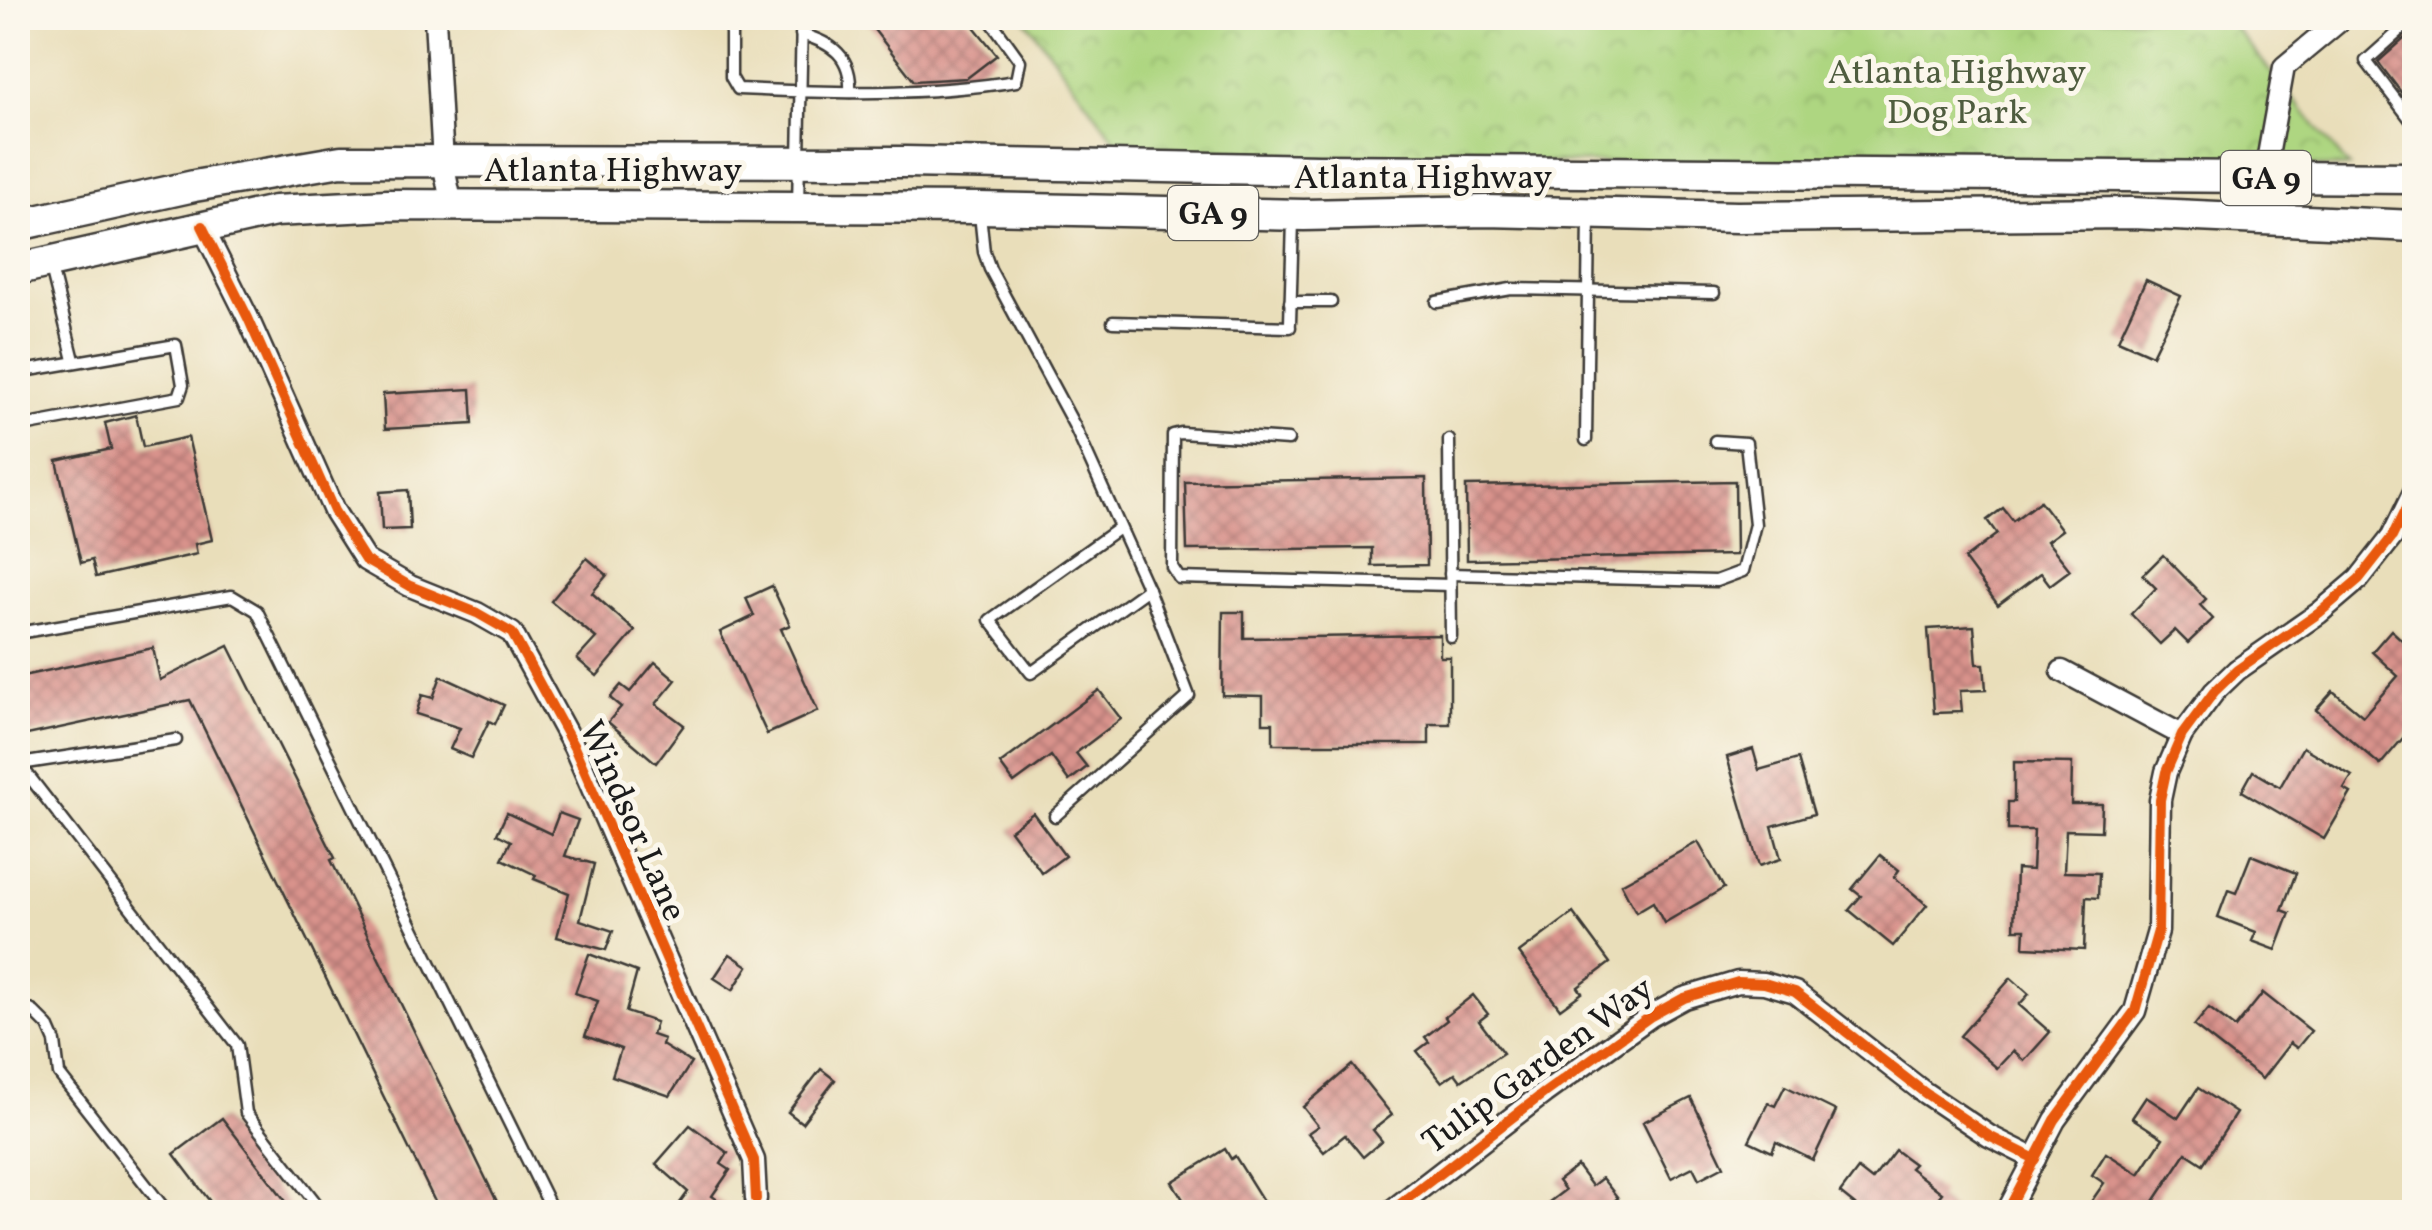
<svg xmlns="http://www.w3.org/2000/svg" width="2432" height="1230" font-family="Vollkorn,serif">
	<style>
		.park { fill: url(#park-crowns); stroke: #65794e; stroke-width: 2.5 }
		.building { fill: url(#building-cross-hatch) }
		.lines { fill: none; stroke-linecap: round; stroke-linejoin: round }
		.service-casing { stroke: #3b3934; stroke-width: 15 }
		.minor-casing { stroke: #3b3934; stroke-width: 25 }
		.primary-casing { stroke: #3b3934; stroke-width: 35 }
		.service { stroke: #fff; stroke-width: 10 }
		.minor { stroke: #fff; stroke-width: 20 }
		.primary { stroke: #fff; stroke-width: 30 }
		.cycleway-casing { stroke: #fbf7ec; stroke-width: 16 }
		.cycleway { stroke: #e8590c; stroke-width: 10 }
		.labels { text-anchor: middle; stroke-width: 10; stroke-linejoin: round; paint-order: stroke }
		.shield { fill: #fbf7ec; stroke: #5f5e5a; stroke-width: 2.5 }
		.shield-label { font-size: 32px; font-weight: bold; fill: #1c1c1c }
		.park-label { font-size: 35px; fill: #4f5d3f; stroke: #fbf7ec }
		.street-label { font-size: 35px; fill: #1c1c1c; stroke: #fbf7ec }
	</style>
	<defs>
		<pattern id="park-crowns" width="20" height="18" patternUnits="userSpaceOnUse" patternTransform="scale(2.5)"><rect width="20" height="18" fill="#aed681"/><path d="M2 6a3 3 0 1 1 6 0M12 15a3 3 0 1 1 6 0" fill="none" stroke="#95b76f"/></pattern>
		<pattern id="building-cross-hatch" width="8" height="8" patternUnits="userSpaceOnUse" patternTransform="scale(2.5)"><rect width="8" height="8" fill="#d9938c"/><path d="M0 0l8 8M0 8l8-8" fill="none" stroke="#af7772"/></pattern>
	</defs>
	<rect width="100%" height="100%" fill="#fbf7ec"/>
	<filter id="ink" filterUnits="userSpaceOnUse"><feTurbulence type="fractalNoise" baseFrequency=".01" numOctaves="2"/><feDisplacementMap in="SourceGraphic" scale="20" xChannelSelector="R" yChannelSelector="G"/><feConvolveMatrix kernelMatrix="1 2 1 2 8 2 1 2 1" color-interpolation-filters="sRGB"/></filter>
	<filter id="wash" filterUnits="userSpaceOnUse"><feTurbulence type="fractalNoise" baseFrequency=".0048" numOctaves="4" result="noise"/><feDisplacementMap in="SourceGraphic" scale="40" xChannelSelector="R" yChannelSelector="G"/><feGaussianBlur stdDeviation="2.25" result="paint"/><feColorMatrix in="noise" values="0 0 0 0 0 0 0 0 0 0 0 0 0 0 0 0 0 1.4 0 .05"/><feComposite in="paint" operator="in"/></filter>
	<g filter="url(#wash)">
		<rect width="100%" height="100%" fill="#e9deba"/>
		<polygon class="park" points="1024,18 2227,18 2349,167 1130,160"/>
		<g id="blocks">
			<g class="building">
				<polygon points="865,18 967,18 997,55 967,78 914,81"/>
				<polygon points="2414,30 2414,109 2378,62"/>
				<polygon points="2146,280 2181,296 2152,355 2118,340"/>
				<polygon points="471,389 473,424 385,429 383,394"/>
				<polygon points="136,415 143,447 188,437 212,540 195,544 197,554 96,577 92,560 81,563 57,461 111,449 105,423"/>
				<polygon points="1426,478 1427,565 1372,566 1372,548 1187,550 1185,482"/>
				<polygon points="1735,481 1736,555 1467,560 1466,486"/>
				<polygon points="408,490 410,529 382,530 380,492"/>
				<polygon points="2040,501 2062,530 2047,541 2070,570 2050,585 2041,573 1998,605 1964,559 1997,534 1987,520 2003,508 2013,521"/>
				<polygon points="2163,555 2206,599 2200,605 2213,619 2188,643 2175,630 2160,644 2131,614 2156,588 2143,575"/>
				<polygon points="587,558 607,575 592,593 635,631 597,676 577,659 596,638 551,601"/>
				<polygon points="772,586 790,625 781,629 818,711 767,734 720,632 754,616 746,598"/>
				<polygon points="1223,612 1244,612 1244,638 1440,635 1440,657 1450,657 1450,724 1429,724 1429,744 1273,744 1273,723 1263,723 1263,696 1222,695"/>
				<polygon points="1974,626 1977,664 1984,664 1986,690 1960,691 1962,712 1934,713 1928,629"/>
				<polygon points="2391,630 2414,651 2414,725 2380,765 2316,710 2333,691 2363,716 2398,676 2372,652"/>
				<polygon points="229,646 335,858 331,860 502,1212 440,1212 190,700 18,737 18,677 153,648 160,680"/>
				<polygon points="655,662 676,680 656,704 684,725 656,763 608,722 621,707 610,698 621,685 630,692"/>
				<polygon points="441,676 504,705 495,724 489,721 471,758 450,749 460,728 416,714 422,695 433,698"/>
				<polygon points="1099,690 1121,719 1076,753 1087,767 1069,781 1051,756 1014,783 1000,764"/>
				<polygon points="2303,747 2352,776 2344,789 2351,793 2324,839 2242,791 2253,771 2280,787"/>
				<polygon points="1753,749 1759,770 1798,759 1814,814 1772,826 1781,859 1759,866 1727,757"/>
				<polygon points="2014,762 2072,763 2071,804 2102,804 2101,831 2066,830 2064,872 2099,873 2098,898 2086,897 2084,950 2024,947 2025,929 2014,929 2016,869 2032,870 2034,830 2008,830 2008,802 2014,802"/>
				<polygon points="507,813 551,834 559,813 578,820 565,856 594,864 580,920 613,931 606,950 557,937 569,893 534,879 536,875 502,859 511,841 497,834"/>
				<polygon points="1033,813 1065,856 1042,873 1010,830"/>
				<polygon points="1698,842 1724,888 1664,923 1653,902 1636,912 1621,884"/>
				<polygon points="1880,855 1899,870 1894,877 1927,905 1893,946 1849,910 1861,896 1852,889"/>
				<polygon points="2251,855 2296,873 2282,910 2290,913 2276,950 2252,941 2256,932 2218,917 2228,890 2236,893"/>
				<polygon points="1573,913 1610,963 1578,987 1582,993 1560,1009 1519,953"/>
				<polygon points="589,954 637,972 626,1012 656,1022 652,1035 664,1039 662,1045 691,1063 670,1096 612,1076 621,1049 585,1036 598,1001 575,993"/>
				<polygon points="730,954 748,966 733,990 714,978"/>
				<polygon points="2011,978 2029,994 2019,1005 2050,1032 2024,1061 2013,1051 1997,1068 1960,1036"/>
				<polygon points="2263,993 2311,1031 2297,1048 2290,1043 2262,1079 2194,1026 2209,1008 2235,1028"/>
				<polygon points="1473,995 1488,1014 1479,1021 1503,1053 1461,1081 1455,1073 1442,1082 1417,1051 1429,1042 1425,1037 1447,1020 1445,1017"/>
				<polygon points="1352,1065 1392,1115 1373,1130 1382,1141 1363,1157 1345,1135 1324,1152 1308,1133 1318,1126 1303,1107"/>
				<polygon points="821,1069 835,1080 802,1123 788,1112"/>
				<polygon points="1785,1086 1836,1111 1813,1160 1776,1142 1772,1152 1749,1141 1768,1103 1775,1106"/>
				<polygon points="2198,1088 2236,1113 2203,1164 2186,1153 2147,1212 2084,1212 2104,1183 2092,1175 2106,1153 2139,1174 2163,1138 2132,1118 2146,1097 2178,1118"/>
				<polygon points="1691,1098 1724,1166 1699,1179 1693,1167 1671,1178 1643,1122"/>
				<polygon points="222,1118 294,1212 218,1212 174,1154"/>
				<polygon points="690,1125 728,1153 721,1164 730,1170 712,1196 735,1212 694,1212 680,1203 688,1192 656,1164"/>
				<polygon points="1225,1149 1231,1159 1235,1156 1270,1212 1239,1212 1234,1204 1220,1212 1191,1212 1172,1182"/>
				<polygon points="1895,1150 1914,1164 1910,1168 1942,1193 1938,1198 1956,1212 1849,1212 1855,1205 1840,1193 1858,1169 1872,1180"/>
				<polygon points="1577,1166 1592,1186 1602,1178 1618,1198 1599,1212 1536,1212 1565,1190 1558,1181"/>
			</g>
		</g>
	</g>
	<g filter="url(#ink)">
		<use href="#blocks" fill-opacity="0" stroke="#3b3934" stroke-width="2.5"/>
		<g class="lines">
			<defs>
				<g id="service">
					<path d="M731 18V77L738 89C830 93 924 96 1016 81L1020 61 989 18"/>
					<polyline points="2414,18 2366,61 2414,124"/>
					<path d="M801 34C832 43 852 56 850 92"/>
					<polyline points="798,206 802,18"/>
					<polyline points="980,214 984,252 990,269 1074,425 1148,589 1189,696 1055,816"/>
					<polyline points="50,264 74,360"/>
					<polyline points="1290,302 1331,302"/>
					<polyline points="1437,302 1511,289 1714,293"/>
					<polyline points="1113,322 1290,327"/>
					<polyline points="1290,323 1293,220"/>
					<polyline points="18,372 176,345 183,385 179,397 18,427"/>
					<polyline points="1288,440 1181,433 1173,435 1172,567 1179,578 1450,585"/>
					<polyline points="1449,440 1451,637"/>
					<polyline points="1586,440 1589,216"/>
					<polyline points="1119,528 990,620 1031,673 1148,589"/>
					<polyline points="1450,574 1716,581 1743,571 1755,524 1746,443 1715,441"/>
					<polyline points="18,633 232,596 257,611 551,1208 550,1212"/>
					<polyline points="18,762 237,1045 246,1113 319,1207 318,1212"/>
					<polyline points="20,764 176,740"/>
					<polyline points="18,1003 34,1012 48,1026 55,1042 59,1074 167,1212"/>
				</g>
				<g id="minor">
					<polyline points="435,18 443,163 452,206"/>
					<polyline points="2266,218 2264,178 2284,67 2343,18"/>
					<polyline points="202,226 248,318 334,511 365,560 410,586 477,613 512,633 574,747 754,1160 756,1199"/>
					<polyline points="2062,671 2182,735"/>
					<polyline points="1390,1212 1544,1093 1651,1016 1684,998 1738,982 1764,983 1795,992 1925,1093 1989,1136 2035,1159"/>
					<polyline points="2007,1212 2055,1120 2135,1011 2158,931 2160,800 2166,772 2182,735 2214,692 2237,670 2319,613 2359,579 2392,537 2414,492"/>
				</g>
				<g id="primary">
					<polyline points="18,225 194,186 341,161 906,162 1318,170 2414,178"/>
					<polyline points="18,269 275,211 387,205 979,208 1304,215 1487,211 1737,217 2132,213 2414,226"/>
				</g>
			</defs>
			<use href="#service" class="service-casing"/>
			<use href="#minor" class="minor-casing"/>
			<use href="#primary" class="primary-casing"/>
			<use href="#service" class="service"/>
			<use href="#minor" class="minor"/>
			<use href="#primary" class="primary"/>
			<defs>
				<g id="cycleway">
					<polyline points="202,226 248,318 334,511 365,560 410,586 477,613 512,633 574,747 754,1160 756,1199"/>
					<polyline points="1390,1212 1544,1093 1651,1016 1684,998 1738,982 1764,983 1795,992 1925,1093 1989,1136 2035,1159"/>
					<polyline points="2007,1212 2055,1120 2135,1011 2158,931 2160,800 2166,772 2182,735 2214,692 2237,670 2319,613 2359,579 2392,537 2414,492"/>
				</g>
			</defs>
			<use href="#cycleway" class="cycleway-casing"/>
			<use href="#cycleway" class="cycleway"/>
		</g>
	</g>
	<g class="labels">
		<g class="shield">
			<rect x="2221" y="151" width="90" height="54" rx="8"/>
			<rect x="1168" y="186" width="90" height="54" rx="8"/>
		</g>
		<g class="shield-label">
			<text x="2266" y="189">GA 9</text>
			<text x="1213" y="224">GA 9</text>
		</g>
		<g class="park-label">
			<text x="1957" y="83">Atlanta Highway<tspan x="1957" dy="40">Dog Park</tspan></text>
		</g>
		<g class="street-label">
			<text x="613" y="181">Atlanta Highway</text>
			<text x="1423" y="188">Atlanta Highway</text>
			<text transform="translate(634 820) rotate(66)" y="12">Windsor Lane</text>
			<text transform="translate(1537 1064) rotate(-36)" y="12">Tulip Garden Way</text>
		</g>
	</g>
	<rect width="2432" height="1230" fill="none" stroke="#fbf7ec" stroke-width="60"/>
</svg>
